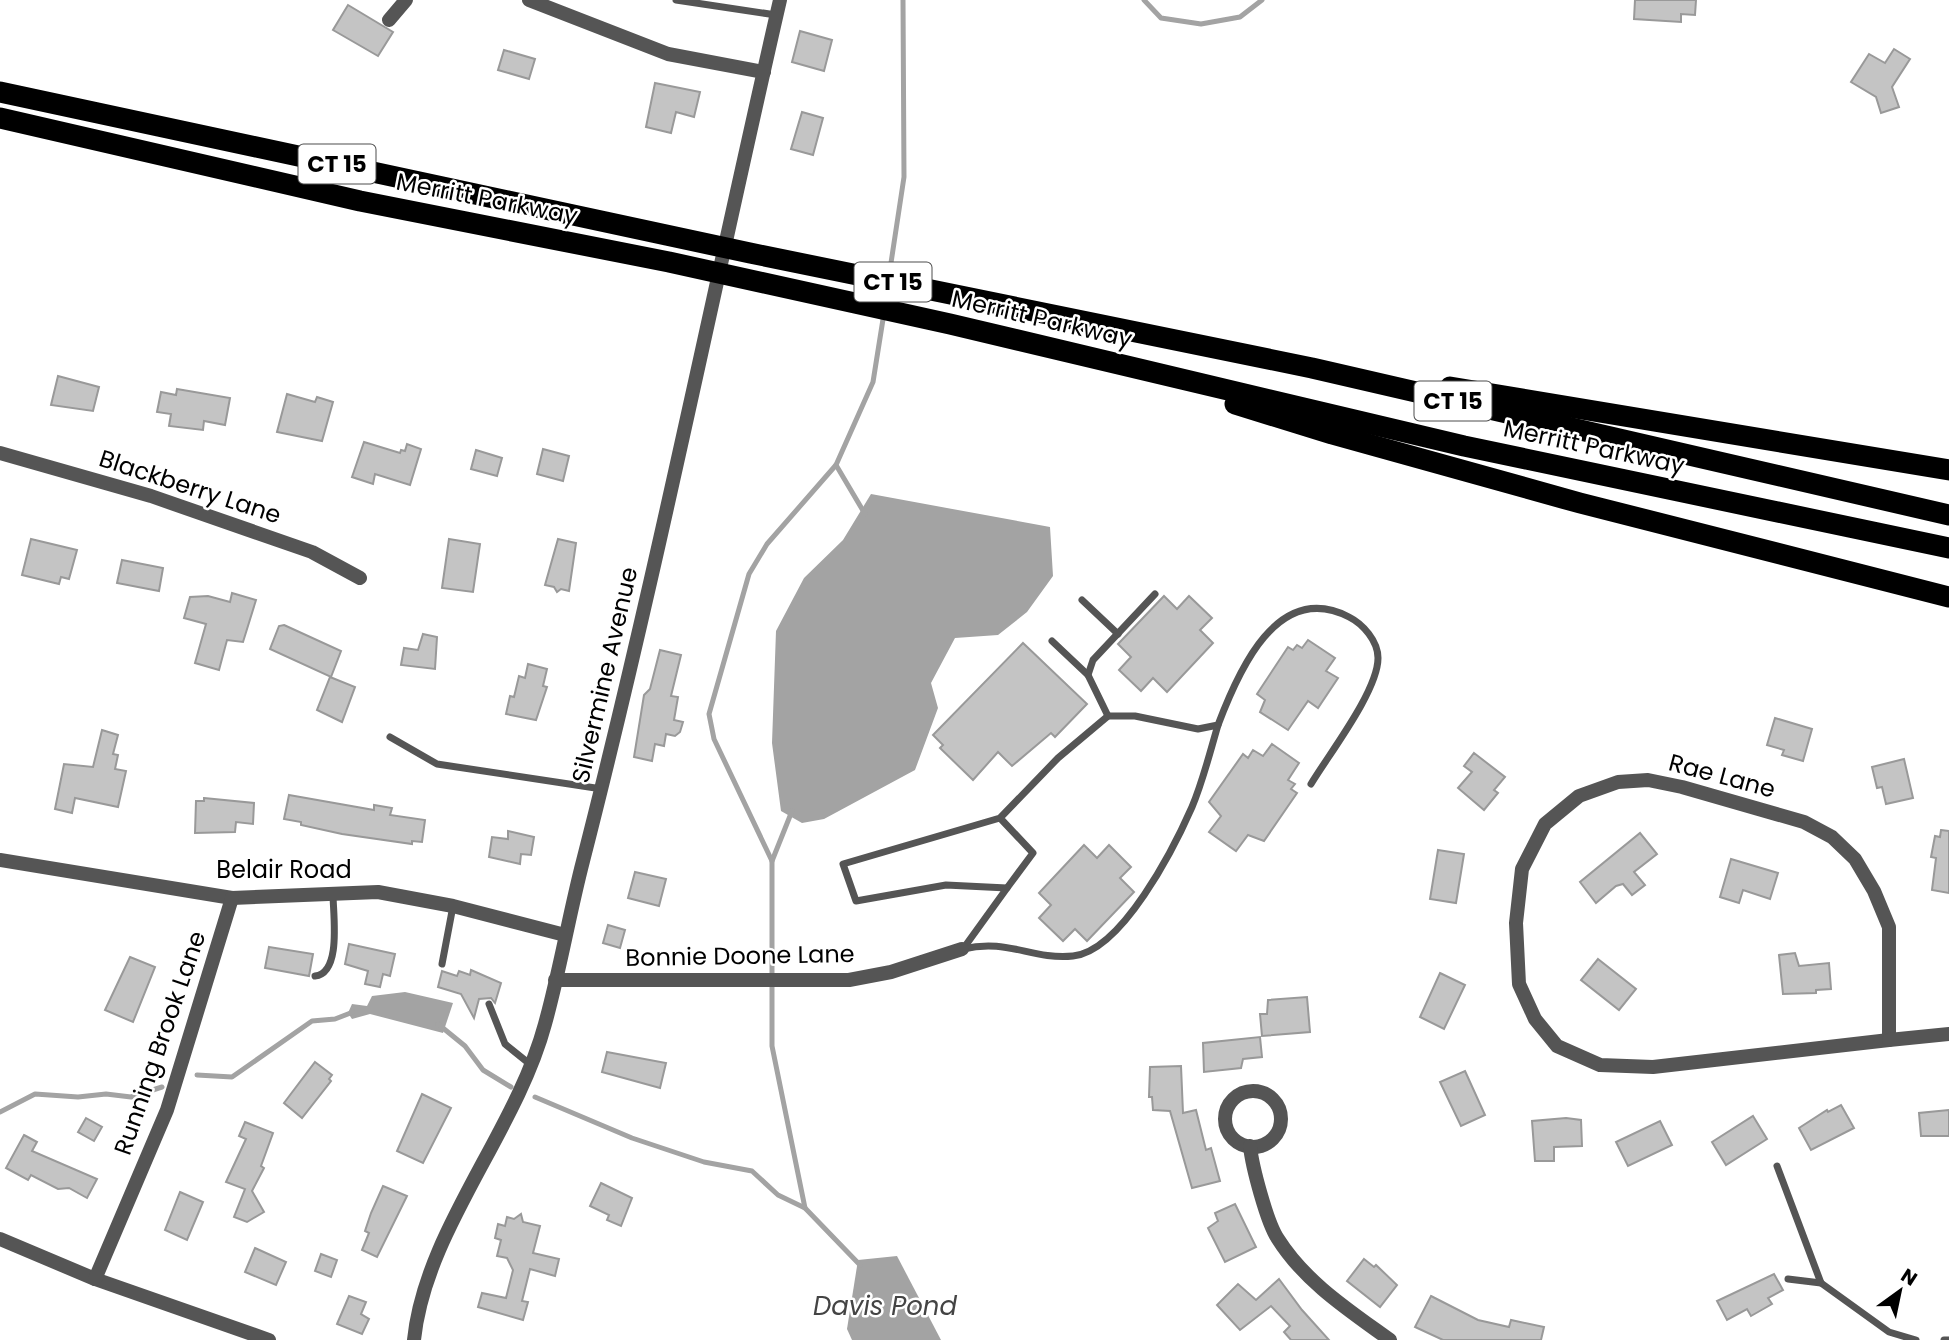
<svg xmlns="http://www.w3.org/2000/svg" width="1949" height="1340" font-family="Poppins,sans-serif">
	<style>
		.water { fill: #a3a3a3 }
		.lines { fill: none; stroke-linecap: round; stroke-linejoin: round }
		.stream { stroke: #a3a3a3; stroke-width: 5 }
		.building { fill: #c4c4c4; stroke: #999; stroke-width: 2 }
		.service { stroke: #555; stroke-width: 7 }
		.minor { stroke: #555; stroke-width: 14 }
		.tertiary { stroke: #555; stroke-width: 14 }
		.motorway { stroke: #000; stroke-width: 21 }
		.labels { text-anchor: middle; stroke-width: 5; stroke-linejoin: round; paint-order: stroke }
		.shield { fill: #fff; stroke: #4c4c4c; stroke-width: 2 }
		.shield-label { font-size: 23px; font-weight: bold; fill: #000 }
		.street-label { font-size: 24px; fill: #000; stroke: #fff }
		.water-label { font-size: 26px; font-style: italic; fill: #444; stroke: #fff }
	</style>
	<rect width="100%" height="100%" fill="#fff"/>
	<g class="water">
		<polygon points="871,494 1050,527 1053,576 1027,612 998,635 955,638 931,683 938,708 915,770 824,819 802,823 781,811 772,743 776,631 804,578 843,540"/>
		<polygon points="405,992 453,1003 443,1033 370,1014 352,1019 348,1013 352,1004 367,1006 372,996"/>
		<polygon points="897,1256 941,1340 852,1340 847,1329 858,1260"/>
	</g>
	<g class="lines">
		<g class="stream">
			<polyline points="1144,0 1161,18 1201,24 1240,17 1262,0"/>
			<polyline points="889,276 904,177 903,0"/>
			<polyline points="836,465 865,514"/>
			<polyline points="772,861 792,811"/>
			<polyline points="438,1024 465,1046 483,1070 511,1087"/>
			<polyline points="197,1075 232,1077 312,1021 335,1019 353,1012"/>
			<polyline points="535,1097 632,1138 704,1162 752,1171 778,1195 805,1208"/>
			<polyline points="0,1112 35,1094 78,1097 106,1094 131,1097 162,1087"/>
			<polyline points="860,1265 805,1208 772,1046 772,861 714,739 709,714 749,574 767,544 836,465 873,382 884,313"/>
		</g>
	</g>
	<g class="building">
		<polygon points="1635,0 1696,0 1695,15 1681,14 1681,22 1634,19"/>
		<polygon points="348,5 393,32 378,56 333,30"/>
		<polygon points="800,31 832,40 824,71 792,62"/>
		<polygon points="1894,49 1910,59 1892,87 1899,107 1881,113 1876,97 1851,82 1869,54 1885,63"/>
		<polygon points="504,50 535,59 529,79 498,70"/>
		<polygon points="655,83 700,92 694,117 676,112 671,133 646,127"/>
		<polygon points="802,112 823,118 813,155 791,149"/>
		<polygon points="58,376 99,387 93,411 51,405"/>
		<polygon points="177,389 230,398 225,425 204,421 203,430 169,426 171,414 157,412 161,392 176,395"/>
		<polygon points="287,394 315,402 317,397 333,402 322,441 277,432"/>
		<polygon points="364,442 400,453 401,450 405,451 407,444 421,449 410,485 375,474 373,484 352,477"/>
		<polygon points="543,449 569,456 563,481 537,474"/>
		<polygon points="476,450 502,458 497,476 471,469"/>
		<polygon points="31,539 77,550 69,579 61,577 59,584 22,575"/>
		<polygon points="449,539 480,544 473,592 442,588"/>
		<polygon points="558,539 576,543 569,591 561,589 557,592 554,587 545,585"/>
		<polygon points="122,560 163,568 159,591 117,583"/>
		<polygon points="232,593 256,600 243,642 227,640 219,670 195,663 206,624 184,618 190,597 208,596 230,602"/>
		<polygon points="1164,596 1177,609 1189,596 1212,618 1200,630 1213,643 1167,692 1153,678 1141,691 1119,670 1131,657 1118,644"/>
		<polygon points="284,625 341,651 331,677 270,649 279,626"/>
		<polygon points="423,634 437,637 435,669 401,665 404,648 418,650"/>
		<polygon points="1308,640 1335,658 1326,671 1338,678 1318,708 1308,701 1288,730 1260,712 1265,700 1257,694 1288,647 1293,650 1297,645 1302,648"/>
		<polygon points="1023,643 1087,704 1055,737 1051,733 1012,766 998,752 973,780 940,748 943,745 933,735"/>
		<polygon points="660,650 681,655 671,696 678,697 674,720 683,722 680,732 675,736 666,734 664,746 655,744 652,761 634,757 644,695 650,689"/>
		<polygon points="528,664 547,669 543,686 547,687 536,720 506,714 510,696 514,697 519,676 525,678"/>
		<polygon points="330,677 355,687 342,722 317,710"/>
		<polygon points="1775,718 1812,729 1803,761 1782,755 1784,750 1767,745"/>
		<polygon points="102,730 118,735 113,754 118,755 115,769 126,771 118,807 75,798 72,813 55,809 64,764 93,767"/>
		<polygon points="1272,744 1299,763 1288,780 1295,784 1291,789 1297,793 1264,841 1248,835 1236,851 1209,832 1221,816 1209,802 1243,754 1248,758 1253,750 1263,756"/>
		<polygon points="1474,753 1505,777 1494,790 1498,793 1484,810 1458,788 1472,772 1464,766"/>
		<polygon points="1904,759 1913,798 1886,804 1882,787 1877,788 1872,767"/>
		<polygon points="289,795 374,810 374,805 392,808 390,815 425,820 422,842 412,841 412,844 342,834 301,825 301,822 284,819"/>
		<polygon points="204,798 254,803 253,824 236,822 235,832 195,833 196,801 204,801"/>
		<polygon points="1941,830 1949,831 1949,893 1932,890 1936,858 1931,857 1935,836 1940,837"/>
		<polygon points="508,831 534,837 531,855 521,854 520,864 489,857 492,837 508,839"/>
		<polygon points="1640,833 1657,854 1634,872 1645,885 1632,895 1623,884 1616,886 1596,903 1580,882"/>
		<polygon points="1084,845 1097,858 1109,845 1131,867 1120,878 1134,892 1087,941 1075,929 1063,941 1039,918 1051,905 1039,893"/>
		<polygon points="1438,850 1464,854 1456,903 1430,899"/>
		<polygon points="1731,859 1778,873 1770,899 1743,890 1739,903 1720,897"/>
		<polygon points="635,872 666,879 659,906 628,898"/>
		<polygon points="608,925 625,930 620,948 603,943"/>
		<polygon points="349,944 395,954 390,976 383,974 380,987 365,984 368,971 345,964"/>
		<polygon points="269,947 313,954 309,976 265,968"/>
		<polygon points="1795,953 1799,966 1829,963 1831,989 1816,990 1816,993 1783,994 1779,955"/>
		<polygon points="130,957 155,967 133,1022 105,1010"/>
		<polygon points="1598,959 1636,989 1619,1010 1581,980"/>
		<polygon points="471,970 501,983 495,1003 491,998 479,999 474,1018 461,994 438,987 442,971 457,976 459,971 470,975"/>
		<polygon points="1440,973 1465,985 1444,1029 1420,1017"/>
		<polygon points="1307,997 1310,1032 1262,1036 1260,1014 1267,1014 1268,1000"/>
		<polygon points="1260,1037 1262,1057 1243,1059 1241,1068 1204,1072 1203,1043"/>
		<polygon points="607,1052 666,1063 660,1088 602,1072"/>
		<polygon points="315,1062 332,1075 329,1079 331,1081 302,1118 284,1103"/>
		<polygon points="1181,1066 1183,1113 1196,1110 1206,1150 1211,1148 1220,1181 1192,1188 1170,1111 1153,1110 1152,1097 1149,1097 1150,1067"/>
		<polygon points="1465,1071 1485,1115 1461,1126 1440,1082"/>
		<polygon points="422,1094 451,1108 423,1163 397,1151"/>
		<polygon points="1841,1105 1854,1128 1811,1150 1799,1128 1827,1110 1828,1112"/>
		<polygon points="1949,1110 1949,1136 1921,1136 1919,1113"/>
		<polygon points="1753,1116 1767,1139 1726,1165 1712,1142"/>
		<polygon points="86,1118 102,1127 94,1141 78,1132"/>
		<polygon points="1566,1118 1581,1120 1582,1146 1554,1147 1554,1161 1535,1161 1532,1121"/>
		<polygon points="1660,1121 1672,1145 1628,1166 1616,1142"/>
		<polygon points="245,1122 273,1133 261,1166 264,1168 252,1191 264,1212 247,1222 234,1217 245,1189 226,1182 246,1139 239,1136"/>
		<polygon points="24,1135 37,1142 32,1151 97,1179 87,1198 69,1188 58,1189 31,1175 28,1180 6,1168"/>
		<polygon points="601,1183 632,1198 621,1226 607,1220 609,1215 590,1206"/>
		<polygon points="383,1186 407,1196 377,1257 362,1250 369,1233 365,1231 371,1213"/>
		<polygon points="180,1192 203,1202 187,1240 165,1230"/>
		<polygon points="1235,1204 1256,1247 1225,1262 1208,1228 1218,1221 1215,1213"/>
		<polygon points="521,1214 523,1222 540,1226 533,1253 559,1259 555,1276 530,1269 522,1301 528,1302 523,1320 478,1307 482,1293 506,1298 513,1270 507,1258 497,1256 501,1240 495,1238 498,1224 505,1226 507,1217 514,1219"/>
		<polygon points="255,1248 286,1262 276,1285 245,1272"/>
		<polygon points="321,1254 337,1260 331,1277 315,1271"/>
		<polygon points="1364,1259 1374,1267 1376,1265 1397,1285 1380,1307 1347,1281"/>
		<polygon points="1774,1274 1783,1290 1768,1298 1772,1304 1751,1316 1747,1309 1727,1320 1717,1301"/>
		<polygon points="1279,1279 1302,1310 1329,1340 1291,1340 1284,1332 1290,1326 1271,1306 1240,1330 1217,1305 1238,1284 1256,1300"/>
		<polygon points="349,1296 366,1302 361,1314 369,1319 362,1334 337,1324"/>
		<polygon points="1431,1296 1478,1320 1509,1327 1511,1320 1544,1327 1541,1340 1443,1340 1415,1327"/>
	</g>
	<g class="lines">
		<g class="service">
			<polyline points="676,0 776,15"/>
			<polyline points="1082,600 1118,634"/>
			<polyline points="1052,641 1088,675"/>
			<polyline points="1108,716 1088,675 1093,660 1155,594"/>
			<polyline points="390,737 437,764 602,789"/>
			<path d="M1000 818 1033 853 1007 888 946 885 856 901 843 864 1000 818 1058 758 1108 716H1135L1198 729 1218 725C1238 672 1277 580 1349 617 1363 624 1378 641 1378 658 1378 691 1329 754 1311 784"/>
			<path d="M963 949C1008 938 1031 960 1073 956 1122 951 1174 848 1192 807 1203 781 1210 752 1218 725"/>
			<polyline points="963,949 1007,888"/>
			<polyline points="442,964 453,906"/>
			<path d="M315 976C342 973 333 914 333 894"/>
			<polyline points="489,1004 505,1044 531,1065"/>
			<polyline points="1777,1166 1821,1283 1889,1332 1916,1340"/>
			<polyline points="1788,1279 1821,1283"/>
			<polyline points="1944,1340 1949,1340"/>
		</g>
		<g class="minor">
			<polyline points="529,0 668,54 764,72"/>
			<polyline points="389,20 406,0"/>
			<polyline points="0,453 151,496 312,552 360,578"/>
			<polygon points="1648,780 1682,787 1804,822 1832,837 1855,859 1874,891 1889,927 1889,1040 1653,1067 1600,1065 1557,1046 1535,1019 1519,984 1516,923 1522,869 1545,824 1579,796 1618,782"/>
			<polyline points="0,860 232,898 378,892 453,906 565,935"/>
			<polyline points="555,980 849,980 891,972 962,949"/>
			<polyline points="1889,1040 1949,1034"/>
			<circle cx="1253" cy="1119" r="28"/>
			<path d="M1250 1146C1252 1166 1267 1223 1278 1239 1305 1282 1350 1311 1390 1340"/>
			<polyline points="0,1239 95,1279 269,1340"/>
			<polyline points="95,1279 167,1110 232,898"/>
		</g>
		<path class="tertiary" d="M414 1340C425 1231 516 1132 545 1024 560 970 569 915 583 861 656 576 714 287 780 0"/>
		<g class="motorway">
			<polyline points="0,92 750,253 1312,368 1949,515"/>
			<polyline points="0,118 360,201 669,262 950,324 1464,446 1949,548"/>
			<polyline points="1450,387 1949,470"/>
			<polyline points="1235,404 1332,434 1580,503 1949,597"/>
		</g>
	</g>
	<g class="labels">
		<g class="shield">
			<rect x="298.5" y="144.5" width="77" height="39" rx="5"/>
			<rect x="854.5" y="262.5" width="77" height="39" rx="5"/>
			<rect x="1414.5" y="381.5" width="77" height="39" rx="5"/>
		</g>
		<g class="shield-label">
			<text x="337" y="172">CT 15</text>
			<text x="893" y="290">CT 15</text>
			<text x="1453" y="409">CT 15</text>
		</g>
		<g class="street-label">
			<text transform="translate(487 199) rotate(11)" y="8">Merritt Parkway</text>
			<text transform="translate(1042 319) rotate(13)" y="8">Merritt Parkway</text>
			<text transform="translate(1594 447) rotate(12)" y="8">Merritt Parkway</text>
			<text transform="translate(190 487) rotate(18)" y="8">Blackberry Lane</text>
			<text transform="translate(605 675) rotate(-77)" y="8">Silvermine Avenue</text>
			<text transform="translate(1722 776) rotate(15)" y="8">Rae Lane</text>
			<text x="284" y="878">Belair Road</text>
			<text transform="translate(740 956) rotate(-1)" y="8">Bonnie Doone Lane</text>
			<text transform="translate(160 1043) rotate(-71)" y="8">Running Brook Lane</text>
		</g>
		<g class="water-label">
			<text x="885" y="1315">Davis Pond</text>
		</g>
	</g>
	<g transform="translate(1900 1291) rotate(33)" stroke="#ffffff" stroke-width="5" paint-order="stroke">
	<path d="M0-5L12 26L0 18L-12 26Z" fill="#000000"/>
	<text y="-10" font-size="19" font-weight="bold" text-anchor="middle" fill="#000000">N</text>
	</g>
</svg>
